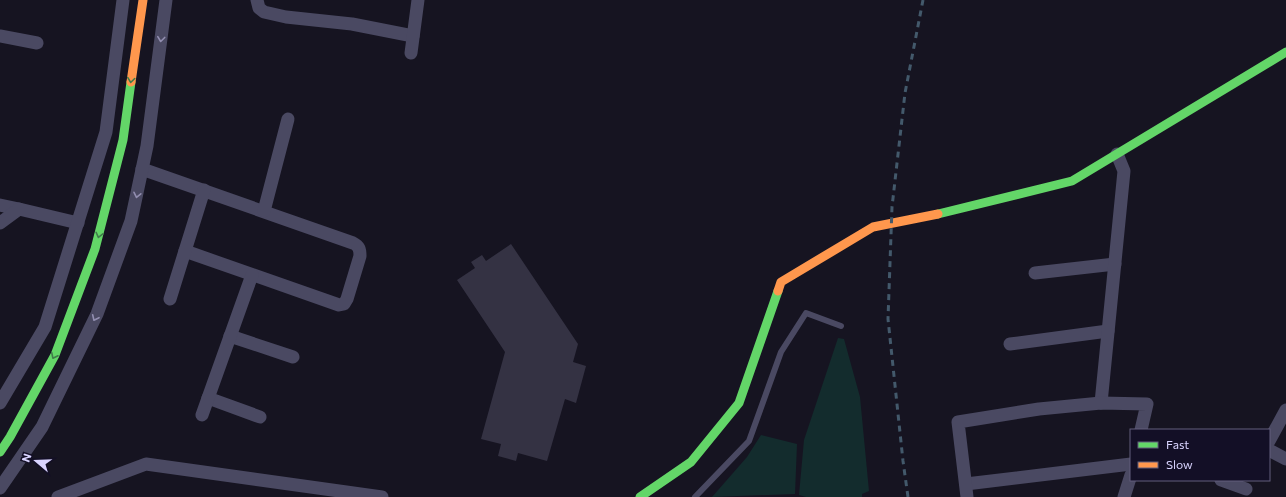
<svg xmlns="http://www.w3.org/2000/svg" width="1286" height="497" font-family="Commissioner,sans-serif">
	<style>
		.green { fill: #132c2d }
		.building { fill: #343243 }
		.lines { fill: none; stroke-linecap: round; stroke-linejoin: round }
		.lane { stroke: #4a4962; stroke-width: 6 }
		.street { stroke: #4a4962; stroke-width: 13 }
		.fast { stroke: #63d668; stroke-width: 9 }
		.slow { stroke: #ff974d; stroke-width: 9 }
		.rail { stroke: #43596b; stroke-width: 3; stroke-dasharray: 6 5; stroke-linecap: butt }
		.oneway { stroke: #928eb0 }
		.oneway2 { stroke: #3f7c4a }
	</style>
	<rect width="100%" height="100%" fill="#161421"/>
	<g class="green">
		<polygon points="838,338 844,339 860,397 869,491 862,494 862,497 806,497 799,495 804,440"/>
		<polygon points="761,435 797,444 795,494 712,497 747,457"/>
	</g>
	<polygon class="building" points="511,244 578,344 573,362 586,366 576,403 565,399 547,461 518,453 516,461 498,456 501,444 481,439 505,352 457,280 475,268 471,262 482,255 486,261"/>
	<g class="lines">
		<polyline class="lane" points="695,497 749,441 781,352 806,313 841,326"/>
		<g class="street">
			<polyline points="257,0 259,8 264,12 286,17 352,24 413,36"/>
			<polyline points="0,36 37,43"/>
			<polyline points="411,53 418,0"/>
			<path d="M142 169 353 243C359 246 360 249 360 256L347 299 344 304 339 305 185 251"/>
			<polyline points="0,205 19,209"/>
			<polyline points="264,211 288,119"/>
			<polyline points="0,223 19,209 78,223"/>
			<polyline points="1035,273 1115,264"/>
			<polyline points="170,299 204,190"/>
			<polyline points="230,336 293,357"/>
			<polyline points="1010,344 1108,331"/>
			<polyline points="208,398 260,417"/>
			<polyline points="0,403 45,327 106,132 123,0"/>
			<polyline points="1101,403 1124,171 1117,154"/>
			<polyline points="202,415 252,275"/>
			<polyline points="1269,441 1286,410"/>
			<polyline points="1269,450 1286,459"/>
			<polyline points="1221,480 1246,489"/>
			<polyline points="966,484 1131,464"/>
			<polyline points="0,488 42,427 97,314 131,221 147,146 166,0"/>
			<polyline points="58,497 146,464 382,497"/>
			<polyline points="967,497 958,422 1039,409 1101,403 1147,404 1141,430"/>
			<polyline points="1124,497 1131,475"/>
		</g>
		<g class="fast">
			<polyline points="938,214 1072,181 1286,52"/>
			<polyline points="0,452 10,437 55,355 95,249 123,140 131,82"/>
			<polyline points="640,497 691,462 739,403 778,291"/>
		</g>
		<g class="slow">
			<polyline points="131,82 143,0"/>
			<polyline points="778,291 781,282 873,227 938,214"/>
		</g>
		<polyline class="rail" points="908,497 903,461 888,319 892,207 905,93 923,0"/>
	</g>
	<defs><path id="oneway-chevron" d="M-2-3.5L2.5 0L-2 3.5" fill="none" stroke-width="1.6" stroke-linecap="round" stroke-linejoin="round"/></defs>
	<g class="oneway">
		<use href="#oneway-chevron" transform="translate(161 39) rotate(97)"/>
		<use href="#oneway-chevron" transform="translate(137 195) rotate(102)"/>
		<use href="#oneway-chevron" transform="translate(95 318) rotate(115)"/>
	</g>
	<g class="oneway2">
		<use href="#oneway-chevron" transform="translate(131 80) rotate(98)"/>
		<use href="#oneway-chevron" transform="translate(99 235) rotate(104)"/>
		<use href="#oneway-chevron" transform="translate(54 356) rotate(116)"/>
	</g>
	<rect x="1130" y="429" width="140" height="52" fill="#130f26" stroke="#625e7d"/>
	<rect x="1138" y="442" width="20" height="6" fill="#63d668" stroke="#625e7d"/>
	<text x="1166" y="449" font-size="12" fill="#d9d4ff">Fast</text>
	<rect x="1138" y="462" width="20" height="6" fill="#ff974d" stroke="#625e7d"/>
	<text x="1166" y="469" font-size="12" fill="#d9d4ff">Slow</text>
	<g transform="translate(36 461) rotate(289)" stroke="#130f26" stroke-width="3" paint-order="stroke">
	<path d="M0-3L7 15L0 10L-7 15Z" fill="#d9d4ff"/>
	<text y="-6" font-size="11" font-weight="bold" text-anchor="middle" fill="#d9d4ff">N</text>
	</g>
</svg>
